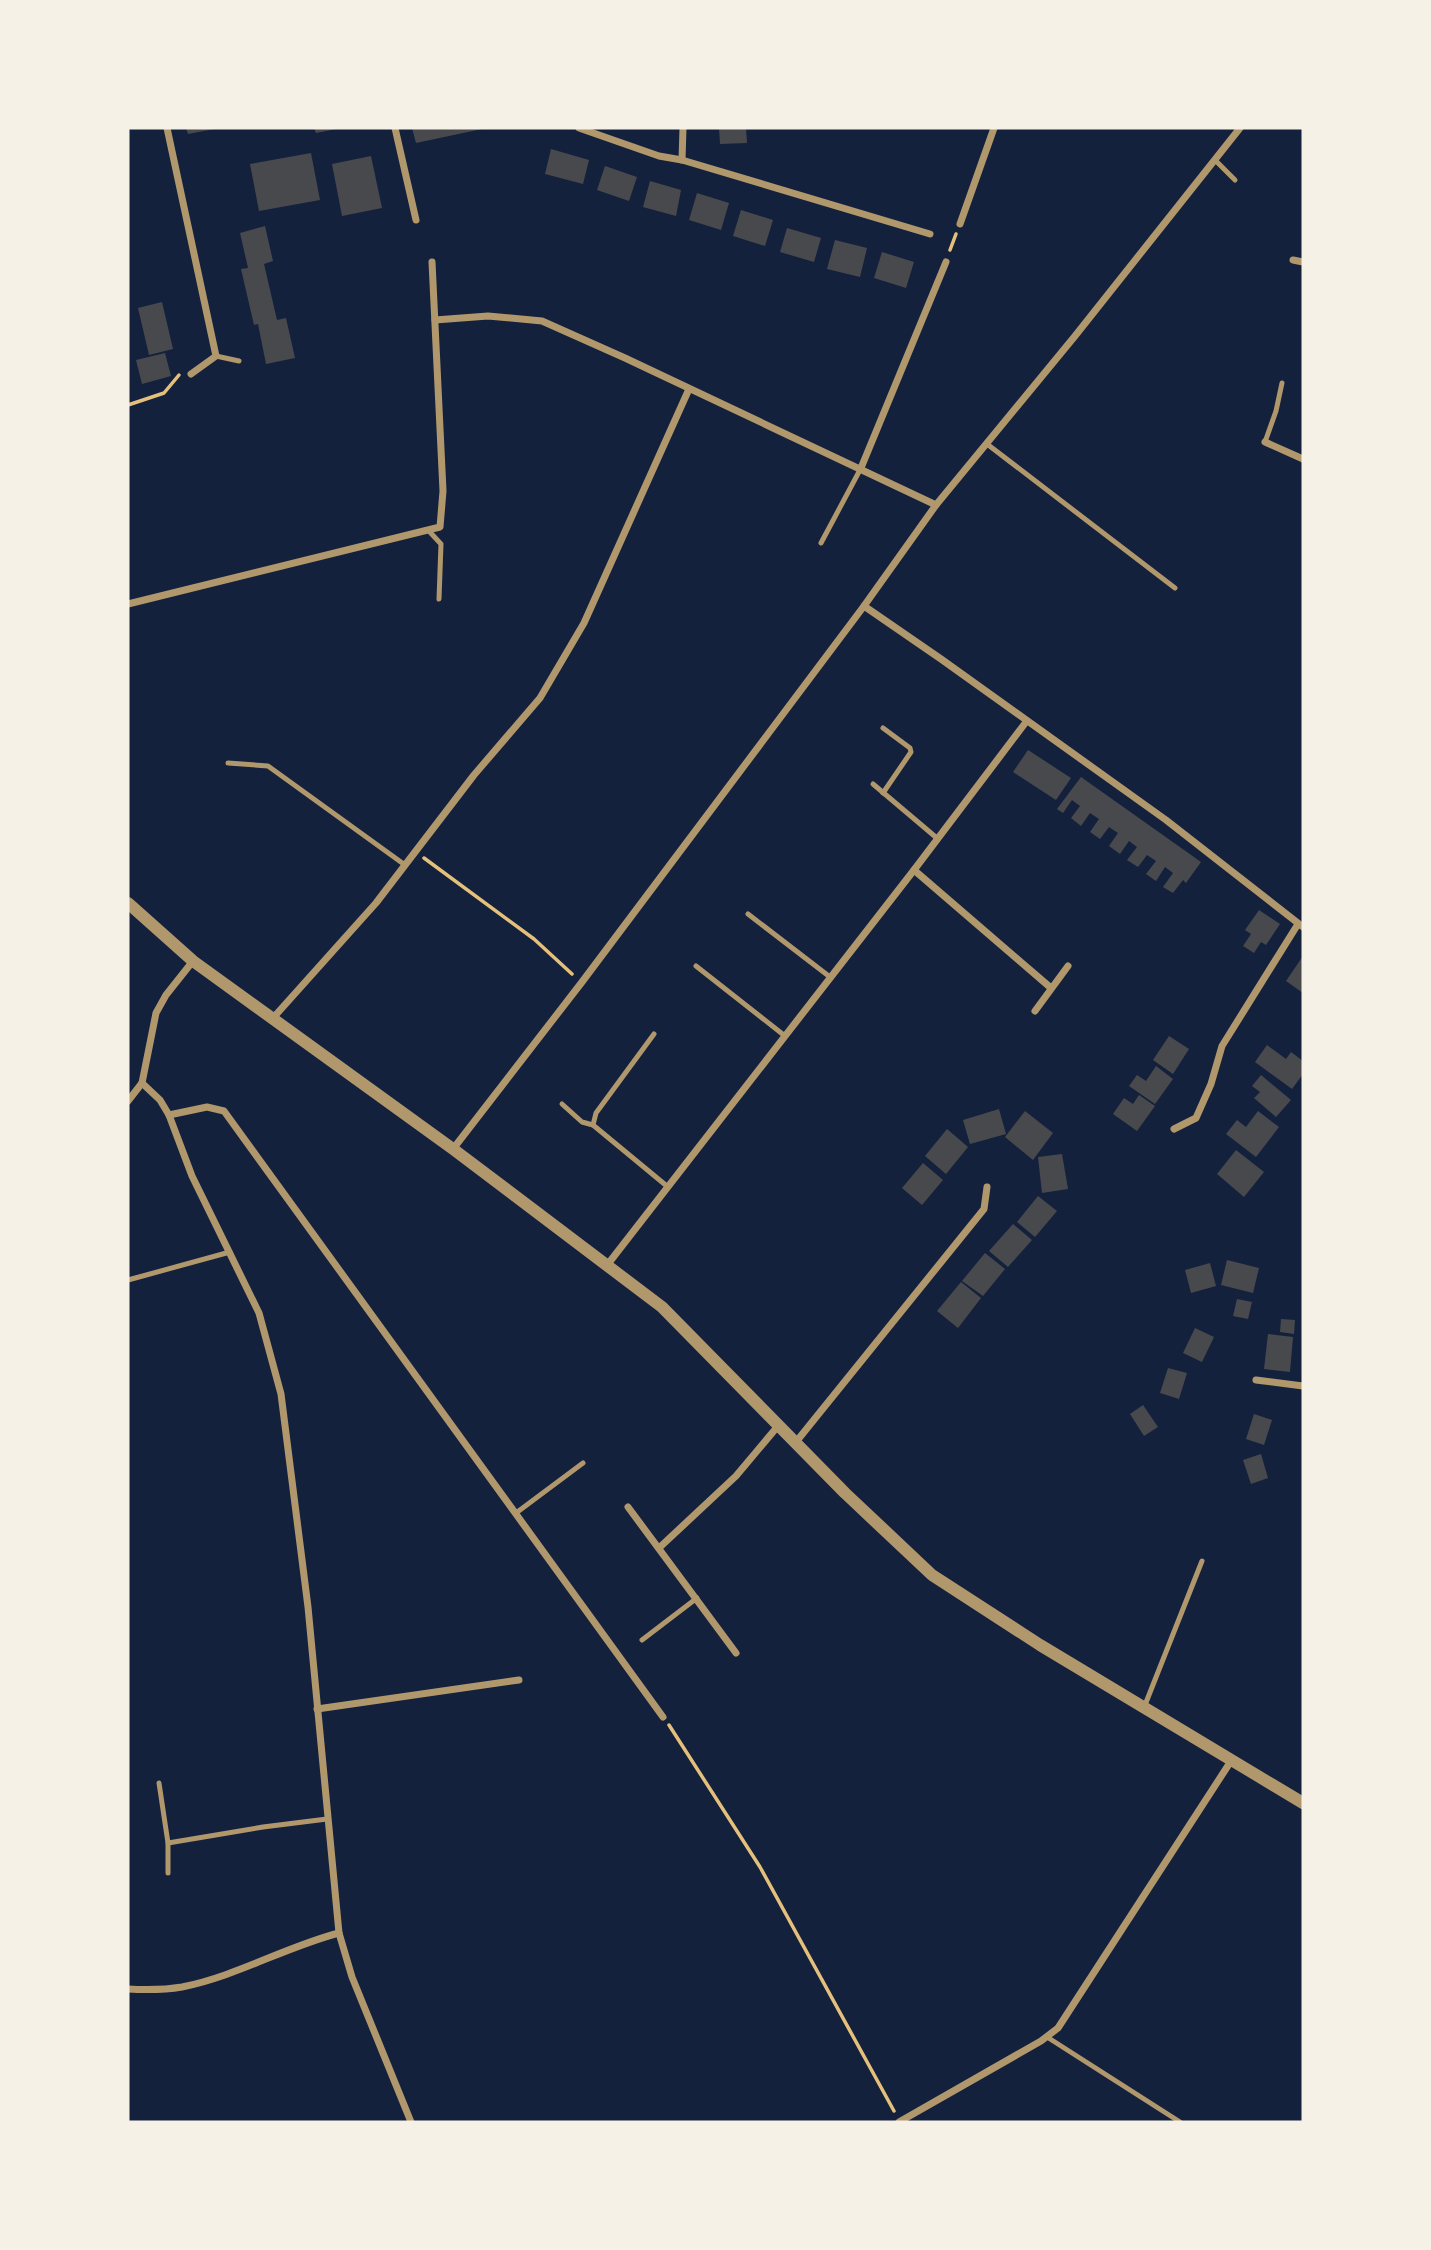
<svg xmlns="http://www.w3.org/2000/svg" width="1431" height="2250" font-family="'Fira Sans',sans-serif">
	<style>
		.building { fill: #48494c }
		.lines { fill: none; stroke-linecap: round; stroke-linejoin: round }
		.path { stroke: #e5c07b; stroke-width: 3.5 }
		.service { stroke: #b1986c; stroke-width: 5 }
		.minor { stroke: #b1986c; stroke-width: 7 }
		.tertiary { stroke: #b1986c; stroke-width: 12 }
	</style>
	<rect width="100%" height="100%" fill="#14213d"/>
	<g class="building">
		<polygon points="186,128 214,128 214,129 188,134"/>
		<polygon points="314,128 336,128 336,129 316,133"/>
		<polygon points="412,128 482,128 482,129 416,143"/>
		<polygon points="719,128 746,128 747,143 720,144"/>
		<polygon points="551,149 589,160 583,184 545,174"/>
		<polygon points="311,153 320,200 259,211 250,164"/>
		<polygon points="371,156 382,208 342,216 332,164"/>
		<polygon points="605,166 637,177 629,201 597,190"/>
		<polygon points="650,181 681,190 676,216 643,207"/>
		<polygon points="697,193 729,203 721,230 689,220"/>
		<polygon points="741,210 773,220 765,246 733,236"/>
		<polygon points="265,226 273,261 264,264 277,320 286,318 295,358 266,364 258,324 254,325 241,269 248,268 240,233"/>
		<polygon points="787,228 821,238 814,262 780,252"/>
		<polygon points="835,240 867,248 860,277 827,269"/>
		<polygon points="882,252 914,262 906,288 874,278"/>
		<polygon points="162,302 173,349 149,355 138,308"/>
		<polygon points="165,353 171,376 142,384 136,360"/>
		<polygon points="1028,750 1071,778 1056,800 1013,772"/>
		<polygon points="1081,777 1201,862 1186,883 1183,880 1173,893 1163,887 1173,873 1165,867 1156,881 1146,874 1156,861 1147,855 1138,867 1127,860 1137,847 1129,841 1120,854 1109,846 1118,833 1109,827 1100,839 1090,832 1099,819 1090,813 1081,826 1071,818 1080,806 1072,800 1063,813 1057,809"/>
		<polygon points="1259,910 1280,924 1266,945 1261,942 1254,953 1243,946 1251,934 1245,930"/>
		<polygon points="1303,956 1303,993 1286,981"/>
		<polygon points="1169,1036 1189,1049 1173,1074 1153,1060"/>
		<polygon points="1267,1045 1286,1059 1291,1052 1303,1061 1303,1074 1292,1089 1255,1062"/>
		<polygon points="1156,1066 1173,1079 1155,1104 1129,1086 1137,1075 1146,1081"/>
		<polygon points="1261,1075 1291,1100 1276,1117 1254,1098 1260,1092 1252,1086"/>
		<polygon points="1139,1095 1155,1106 1137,1131 1113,1114 1124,1098 1133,1104"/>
		<polygon points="999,1109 1006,1134 970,1144 963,1120"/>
		<polygon points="1025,1111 1053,1133 1033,1160 1005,1137"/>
		<polygon points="1258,1111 1279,1127 1256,1157 1226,1134 1237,1120 1246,1127"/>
		<polygon points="947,1129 968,1147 946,1174 925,1156"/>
		<polygon points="1236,1150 1264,1172 1244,1197 1217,1174"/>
		<polygon points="1062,1154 1068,1189 1042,1193 1038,1157"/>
		<polygon points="923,1163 943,1180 922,1205 902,1188"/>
		<polygon points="1038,1196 1057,1211 1035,1237 1017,1222"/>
		<polygon points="1013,1224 1032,1240 1008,1267 989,1251"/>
		<polygon points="985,1253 1005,1269 983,1296 962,1281"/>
		<polygon points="1227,1260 1259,1268 1253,1293 1221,1285"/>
		<polygon points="1210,1263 1216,1286 1191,1293 1185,1270"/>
		<polygon points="961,1282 981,1298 958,1328 937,1311"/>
		<polygon points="1237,1299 1252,1302 1248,1319 1233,1316"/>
		<polygon points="1281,1319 1295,1320 1294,1334 1280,1332"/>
		<polygon points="1195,1328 1214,1337 1202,1362 1183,1353"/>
		<polygon points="1268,1334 1293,1337 1290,1372 1264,1369"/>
		<polygon points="1168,1368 1187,1373 1179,1399 1160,1393"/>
		<polygon points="1143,1405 1158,1427 1144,1436 1130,1414"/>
		<polygon points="1254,1414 1272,1420 1264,1445 1246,1439"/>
		<polygon points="1261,1454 1268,1478 1251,1484 1243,1460"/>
	</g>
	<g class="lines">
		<g class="path">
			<polyline points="950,250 956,234"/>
			<polyline points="128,405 164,393 179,375"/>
			<polyline points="424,858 534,939 572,974"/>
			<polyline points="669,1725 760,1867 894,2111"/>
		</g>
		<g class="service">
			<polyline points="1215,160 1235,180"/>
			<polyline points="216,356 239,361"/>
			<polyline points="1265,442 1276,411 1282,383"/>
			<polyline points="987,444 1175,588"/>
			<polyline points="428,530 441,544 439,599"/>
			<polyline points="821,543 861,468"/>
			<polyline points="228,763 268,766 405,865"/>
			<polyline points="873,784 938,839"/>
			<polyline points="883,793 911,752 910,748 883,728"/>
			<polyline points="748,914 830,977"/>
			<polyline points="696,966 785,1036"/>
			<polyline points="654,1034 596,1113 593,1125 668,1187"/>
			<polyline points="562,1104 582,1122 593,1125"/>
			<polyline points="128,1280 230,1252"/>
			<polyline points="516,1513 583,1463"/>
			<polyline points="642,1640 697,1598"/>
			<polyline points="1145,1705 1202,1561"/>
			<polyline points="159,1783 168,1843 263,1827 327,1819"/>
			<polyline points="168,1843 168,1873"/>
			<polyline points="1047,2037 1180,2122"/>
		</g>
		<g class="minor">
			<polyline points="167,128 216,356 191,374"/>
			<polyline points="395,128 416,220"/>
			<polyline points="579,128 659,156 682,160 930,234"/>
			<polyline points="682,160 683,128"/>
			<polyline points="960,224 994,128"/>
			<polyline points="1293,260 1303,262"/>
			<polyline points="435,320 488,316 542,321 625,358 936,505"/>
			<polyline points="1265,442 1303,459"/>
			<polyline points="861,468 946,262"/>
			<polyline points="128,604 440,527 443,491 432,262"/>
			<polyline points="864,606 941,659 1166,820 1303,927"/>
			<polyline points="914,870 1051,988"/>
			<polyline points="193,961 166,995 156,1013 142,1083 160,1100 169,1115 192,1176 259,1313 281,1394 308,1607 339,1933 352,1977 411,2122"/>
			<polyline points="1035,1011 1068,966"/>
			<polyline points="273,1018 376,903 474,775 540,698 584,623 689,389"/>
			<polyline points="128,1101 142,1083"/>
			<polyline points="169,1115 207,1107 224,1111 663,1717"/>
			<polyline points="1174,1129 1196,1118 1211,1084 1222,1046 1298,924"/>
			<polyline points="453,1149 582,982 864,606 936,505 1075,336 1240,128"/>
			<polyline points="608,1264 914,870 1026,722"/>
			<polyline points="1256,1380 1303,1386"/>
			<polyline points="796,1442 984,1209 987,1187"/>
			<polyline points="628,1507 736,1653"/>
			<polyline points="659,1548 736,1476 778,1426"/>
			<polyline points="317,1709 519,1680"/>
			<path d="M128 1989C146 1990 164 1990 182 1987 237 1976 285 1947 339 1933"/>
			<polyline points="899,2122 1041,2041 1058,2028 1231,1761"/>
		</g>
		<polyline class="tertiary" points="128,903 193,961 453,1149 662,1307 845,1493 932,1575 1040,1645 1303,1803"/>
	</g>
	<rect width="1431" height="2250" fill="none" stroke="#f6f1e7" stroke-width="259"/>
</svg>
